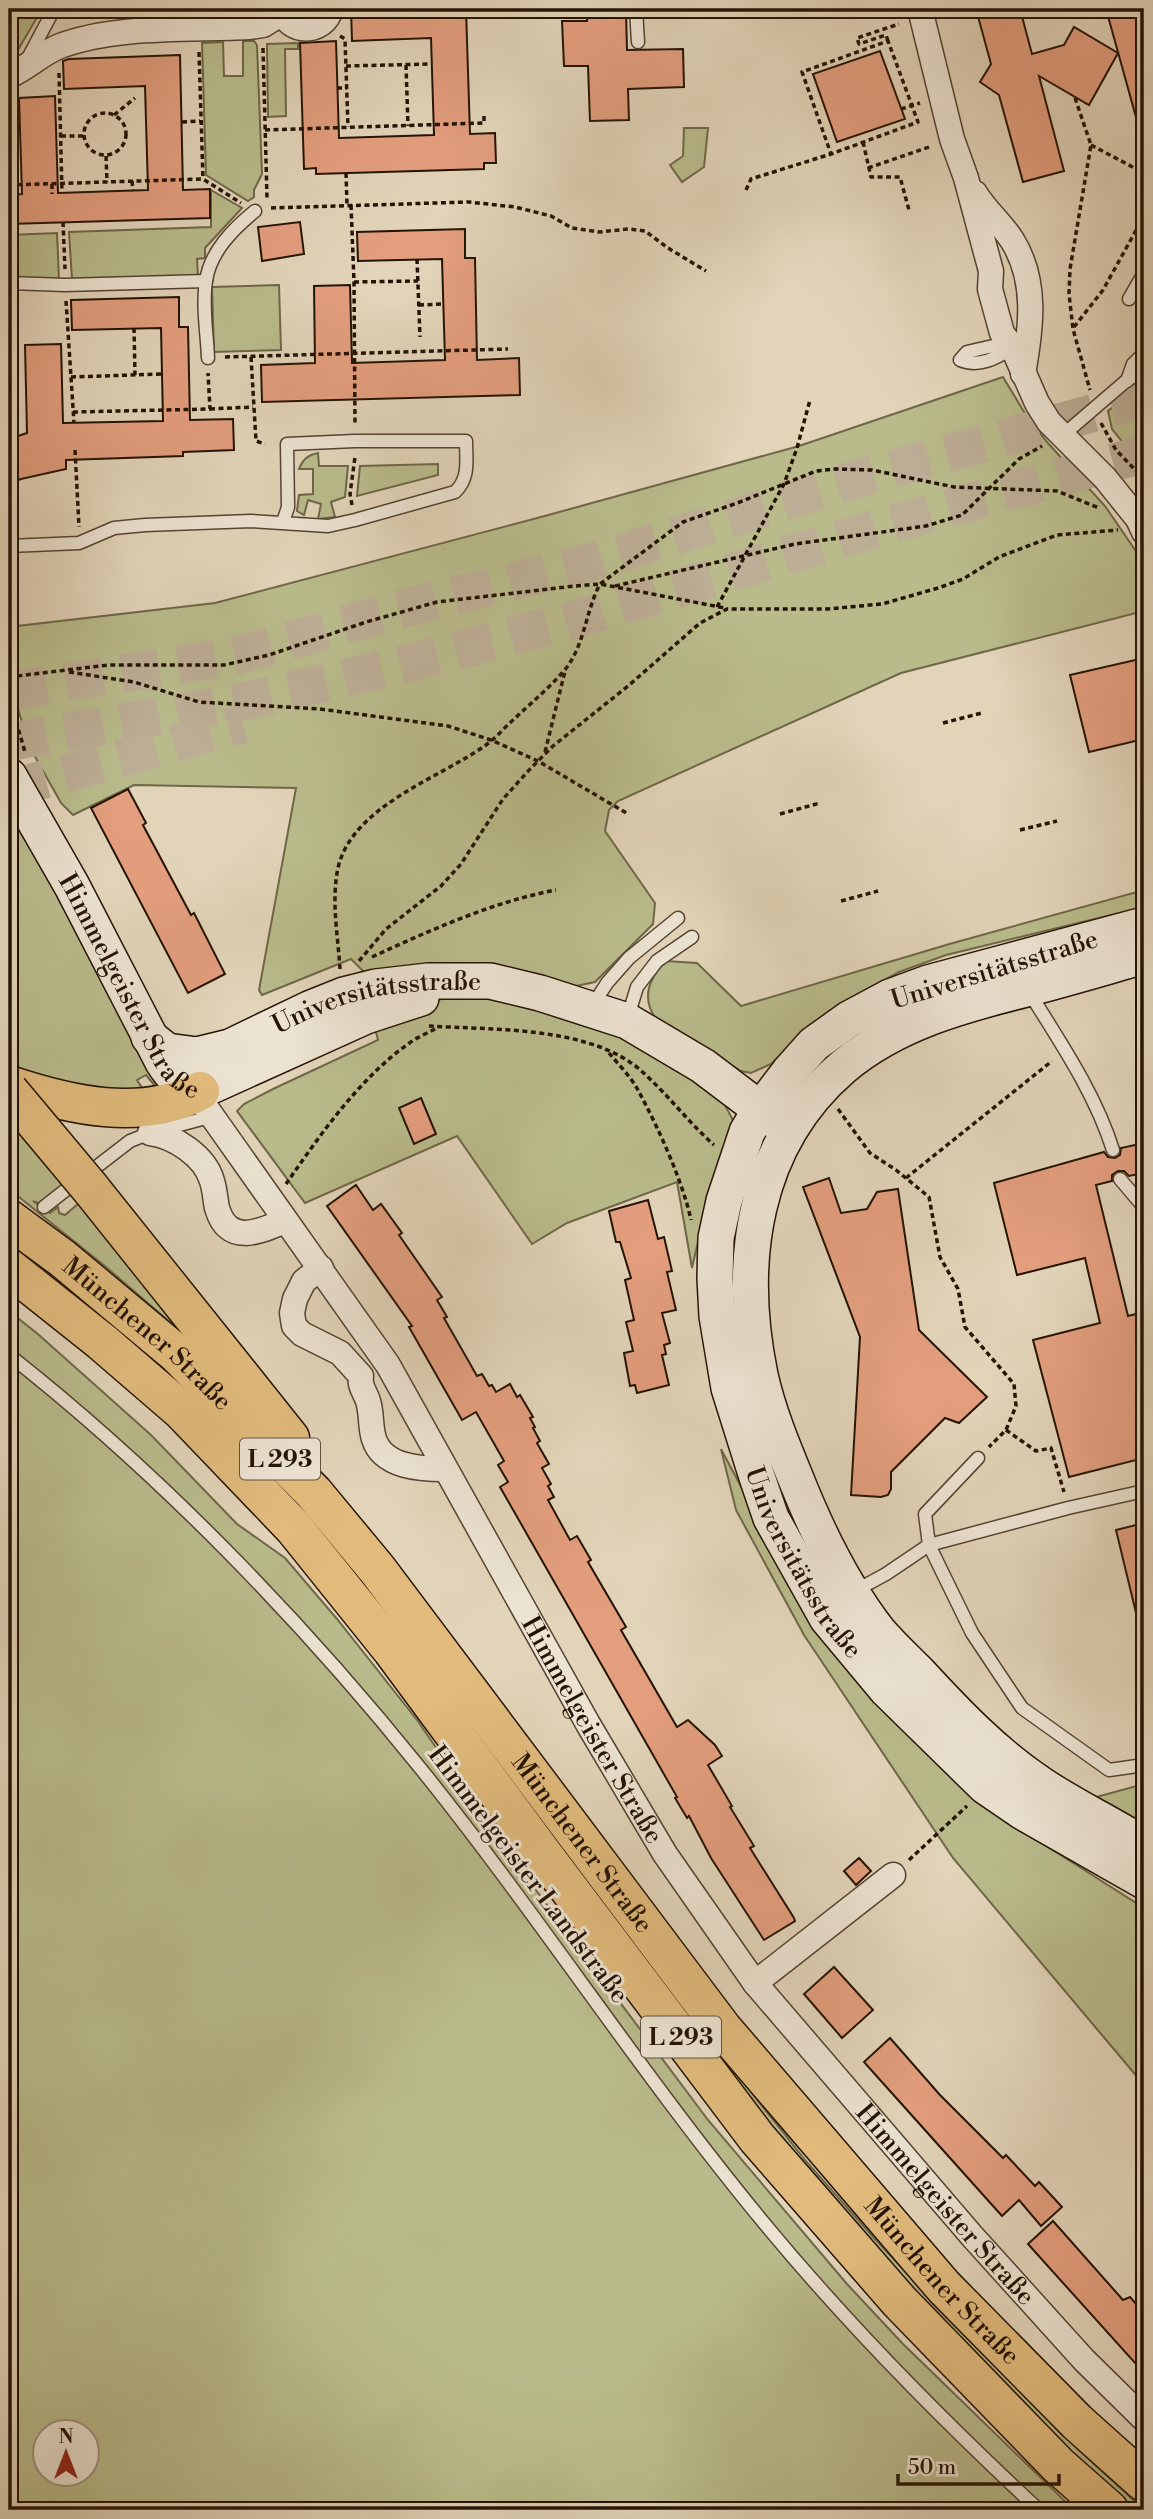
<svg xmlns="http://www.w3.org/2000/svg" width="1153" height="2519" font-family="'Libre Bodoni',serif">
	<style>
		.green { fill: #b9bb8b; stroke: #6e6748; stroke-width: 2; fill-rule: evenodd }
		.building { fill: #e39e7e; stroke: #241305; stroke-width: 2 }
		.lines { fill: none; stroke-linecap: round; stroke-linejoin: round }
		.highway-tunnel { stroke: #bcad95; stroke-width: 38; stroke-dasharray: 38 19; stroke-linecap: butt }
		.lane-casing { stroke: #544332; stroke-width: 15 }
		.street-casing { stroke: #544332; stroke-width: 27 }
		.secondary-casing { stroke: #241305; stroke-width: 38 }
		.highway-casing { stroke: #241305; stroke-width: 41 }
		.path { stroke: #241305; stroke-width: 3.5; stroke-dasharray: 5 3.5; stroke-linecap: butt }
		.lane { stroke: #ece3d2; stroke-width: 12 }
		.street { stroke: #ece3d2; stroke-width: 24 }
		.secondary { stroke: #ece3d2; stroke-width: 35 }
		.highway { stroke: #e1ba7c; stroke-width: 38 }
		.highway-bridge-casing { stroke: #241305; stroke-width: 41; stroke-linecap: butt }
		.highway-bridge { stroke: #e1ba7c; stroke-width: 38 }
		.labels { text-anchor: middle; stroke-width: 6; stroke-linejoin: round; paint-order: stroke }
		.shield { fill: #ece3d2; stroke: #605142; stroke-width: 2 }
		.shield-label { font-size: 24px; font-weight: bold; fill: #241305 }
		.street-label { font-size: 26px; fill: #241305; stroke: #ece3d2 }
	</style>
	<rect width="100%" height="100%" fill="#e2d4b9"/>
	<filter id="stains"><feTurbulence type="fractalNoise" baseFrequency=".00286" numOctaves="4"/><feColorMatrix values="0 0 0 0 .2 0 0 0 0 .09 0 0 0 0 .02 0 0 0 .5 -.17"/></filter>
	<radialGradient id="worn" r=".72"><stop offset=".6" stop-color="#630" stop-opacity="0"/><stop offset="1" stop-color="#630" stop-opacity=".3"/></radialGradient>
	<g class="green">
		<polygon points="9,9 42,9 15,55 9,57"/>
		<polygon points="243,41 254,41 257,45 262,174 254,190 254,197 248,201 206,175 202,43 223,42 224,76 243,76"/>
		<polygon points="298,43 298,49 285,49 286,116 268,117 267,44"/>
		<polygon points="684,128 708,128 704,167 682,182 670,165 683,156"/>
		<polygon points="211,190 242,208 205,248 205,258 197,259 198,276 72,279 69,232 211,227"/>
		<polygon points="57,233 59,280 9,278 9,235"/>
		<polygon points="279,285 281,350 214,352 212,287"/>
		<polygon points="1003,377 1026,415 1047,442 1105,506 1144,563 1144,611 901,673 618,801 609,810 605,831 655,903 653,924 595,982 576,986 554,979 367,975 351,959 262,995 259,990 296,788 134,785 73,815 61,803 29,746 9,678 9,627 215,603 541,517 799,446"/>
		<polygon points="1144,382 1144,469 1112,429 1108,411"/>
		<path d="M318 453 319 466H348L345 497 331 502 335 517 318 519 321 504 308 500 304 515 297 511 299 495 313 494V469H299C303 459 308 455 318 453Z"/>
		<polygon points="438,464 438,475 357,496 360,466"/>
		<polygon points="9,799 156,1074 161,1093 146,1075 137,1080 147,1095 28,1083 9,1062"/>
		<path d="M1144 890V907L946 955 899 972 849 999 807 1030 771 1064 751 1073 741 1071C727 1063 663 1029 656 1019 641 998 649 978 666 961L697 963 741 1006 953 943Z"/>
		<polygon points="452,997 484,997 541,1006 623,1034 718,1092 735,1124 711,1185 692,1268 677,1182 567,1223 532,1244 457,1136 305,1203 237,1111 244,1104 273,1089 378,1040 374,1024 422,1003"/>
		<polygon points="9,1117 64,1184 43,1205 33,1201 50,1213 58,1207 59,1213 65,1215 79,1203 193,1342 106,1267 9,1189"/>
		<polygon points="9,1239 166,1368 317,1524 372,1592 747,2087 806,2161 874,2238 957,2327 1080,2451 1144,2510 1130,2510 1111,2492 926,2305 783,2141 538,1823 23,1256 9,1245"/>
		<path d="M9 1311 39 1335 151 1435 237 1524 285 1558 337 1619 417 1720 515 1862 708 2120 847 2284 903 2344 1074 2510H9ZM46 2432H88V2474H46Z"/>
		<polygon points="721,1449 775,1550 974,1800 1144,1908 1144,2085 953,1858 804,1635 736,1510"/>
		<polygon points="1144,1784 1144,1824 1096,1797"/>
	</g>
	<g class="building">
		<polygon points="351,9 466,9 470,134 495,133 496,163 484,163 484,169 316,174 316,168 304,169 300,43 336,41 339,138 434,135 431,38 352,41"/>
		<polygon points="976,9 1020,9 1032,54 1064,45 1074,27 1118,53 1089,105 1039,76 1064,171 1023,182 999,95 980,82 991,64"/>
		<polygon points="1106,9 1144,9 1144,128 1139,128"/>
		<polygon points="626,12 627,50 683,49 684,87 628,89 629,120 590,121 588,66 564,66 562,21 587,21 587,13"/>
		<polygon points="880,51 905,119 837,142 813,74"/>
		<polygon points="180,55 183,190 210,189 210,218 9,224 9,195 22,194 19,98 55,96 58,193 148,190 145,86 64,89 63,61 69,59"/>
		<polygon points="300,222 304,254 262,261 258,227"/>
		<polygon points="465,229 465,258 475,258 477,360 519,358 520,395 262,402 261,365 315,363 314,286 350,285 352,363 445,360 442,259 358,261 357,232"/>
		<polygon points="179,297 179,327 188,327 190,420 233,419 234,450 183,452 183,456 66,460 66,469 21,479 9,484 9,439 27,433 25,345 61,344 63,423 163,421 161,328 72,330 71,300"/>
		<polygon points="1144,658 1144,739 1089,752 1070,675"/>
		<polygon points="128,789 146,823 143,825 191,915 194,913 225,974 188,993 91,808"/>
		<polygon points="421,1098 436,1134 414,1144 399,1108"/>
		<polygon points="1144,1143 1144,1173 1129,1176 1124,1171 1118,1171 1112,1175 1112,1181 1096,1185 1128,1316 1144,1312 1144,1458 1069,1477 1033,1340 1100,1323 1085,1258 1017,1275 994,1183 1104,1152 1108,1157 1115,1158 1120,1155 1121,1148"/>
		<polygon points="829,1178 841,1213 867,1209 877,1192 898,1189 919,1330 987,1397 959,1423 945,1418 891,1472 891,1489 888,1495 881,1497 851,1495 860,1337 803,1187"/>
		<polygon points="356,1185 373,1210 381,1204 402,1233 399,1235 442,1297 437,1300 447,1317 444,1318 477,1376 482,1374 489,1386 492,1385 496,1392 510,1384 517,1397 520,1395 533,1417 530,1418 535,1427 533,1428 540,1441 537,1443 549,1464 542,1468 551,1484 548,1486 554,1497 548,1500 570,1540 577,1536 591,1560 588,1562 626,1627 621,1630 677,1727 688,1720 715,1745 722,1756 708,1765 732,1806 730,1807 754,1846 750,1848 794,1918 795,1921 764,1940 711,1858 689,1816 687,1818 675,1798 677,1797 500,1487 508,1482 498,1465 504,1461 476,1412 462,1420 409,1327 412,1326 327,1206"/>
		<polygon points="648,1200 658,1239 664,1237 672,1271 667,1272 676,1310 662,1313 670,1343 664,1345 666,1354 662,1355 669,1385 637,1393 635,1385 630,1386 624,1353 633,1351 626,1322 634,1320 625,1280 631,1278 620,1242 616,1242 609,1211"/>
		<polygon points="1144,1523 1144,1620 1138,1621 1116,1530"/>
		<polygon points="859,1858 871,1871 856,1885 844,1871"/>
		<polygon points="834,1967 873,2010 842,2038 804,1994"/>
		<polygon points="890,2038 940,2095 1003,2158 1006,2155 1035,2186 1039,2182 1062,2207 1041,2226 1019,2200 1002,2216 864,2062"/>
		<polygon points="1053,2221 1123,2300 1130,2297 1144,2313 1144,2373 1028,2244"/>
	</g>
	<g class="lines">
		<g class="highway-tunnel">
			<polyline points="9,691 235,656 397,610 588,563 866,476 1144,399"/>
			<polyline points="9,742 235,703 406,664 598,613 880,527 1144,454"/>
			<polyline points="9,789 243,724"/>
		</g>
		<defs>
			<g id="lane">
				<polyline points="636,9 638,42"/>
				<polyline points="28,58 54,9"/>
				<polyline points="9,283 65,285 206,281"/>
				<polyline points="1129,299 1144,273"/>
				<path d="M993 346 1013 348C996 358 979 368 960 360L967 352Z"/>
				<path d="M208 358C207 333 202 305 206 281 210 252 233 229 255 211"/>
				<polyline points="1127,381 1133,364 1144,353"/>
				<polyline points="1062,436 1126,381 1144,370"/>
				<path d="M9 546 79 543 114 528 145 525 251 521 328 526 355 520 455 492C470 478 466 460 466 441H355L287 444 288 507 283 522"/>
				<path d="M1029 992C1060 1042 1095 1093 1113 1150"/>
				<polyline points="591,1008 607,983 629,958 678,918"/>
				<polyline points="627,1020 637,987 657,961 692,937"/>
				<polyline points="95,1168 130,1141 150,1133 213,1116"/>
				<polyline points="1120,1179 1142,1205 1144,1212"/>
				<polyline points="44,1207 67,1189"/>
				<path d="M9 1355C160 1474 301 1620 421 1769 540 1917 643 2077 764 2223 849 2326 942 2420 1039 2510"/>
				<polyline points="978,1458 925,1514 929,1545 972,1633 1022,1708 1109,1770 1144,1765"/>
				<polyline points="853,1592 886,1574 929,1545 1068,1508 1144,1491"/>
			</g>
			<g id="street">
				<path d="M281 9C288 35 324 35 331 9"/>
				<polyline points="920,9 952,139 966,178 991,271 990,289 1002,333 1013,348 1037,403 1049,422 1105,478 1138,519 1144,532"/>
				<path d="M9 76C27 68 42 53 60 46 116 25 190 30 249 27L263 25 282 13"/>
				<path d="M975 193C985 210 1001 223 1012 240 1038 281 1031 329 1023 374"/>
				<path id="s1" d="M200 1091 207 1109 388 1365 588 1724 665 1854 755 1983 972 2236 1084 2360 1144 2419"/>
				<path d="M150 1133C174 1136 205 1156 212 1181 215 1190 215 1199 217 1208 228 1245 258 1233 284 1221"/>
				<path d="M321 1268 304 1281 295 1299 292 1313 294 1326 302 1334 340 1353 361 1376C359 1387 365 1391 368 1401 372 1413 370 1427 374 1439 383 1467 420 1469 445 1469"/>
				<polyline points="755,1983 893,1875"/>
			</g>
			<g id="secondary">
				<path id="s2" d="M9 776 72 886 163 1062C173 1078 181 1085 200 1091"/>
				<path id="s3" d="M1144 925 928 983 890 997 849 1019 814 1044 789 1072 760 1110 747 1132 724 1201 716 1238 715 1278 717 1316 729 1388 756 1474 771 1518 827 1618 887 1690 985 1786 1023 1812 1144 1881"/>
				<path d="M1144 956C1105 967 1065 979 1026 989 962 1005 895 1023 843 1067 752 1145 737 1263 760 1375 768 1411 782 1445 796 1479 817 1532 844 1587 879 1632 892 1647 906 1660 920 1674 956 1713 994 1753 1039 1783 1072 1806 1110 1823 1144 1845"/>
				<path id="s4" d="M149 1037 167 1051 197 1055 230 1047 309 1009 344 995 376 987 428 981H490L540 993 627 1021 703 1066 777 1122"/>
				<polyline points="200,1091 366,1016 421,998"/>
			</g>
			<g id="highway">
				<path d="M9 1085C69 1105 141 1122 200 1091"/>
				<polyline points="91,1189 290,1438"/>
				<path id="s5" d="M9 1219 62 1258 177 1354 314 1493 377 1569 722 2028 944 2287 1077 2422 1144 2482"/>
				<polyline points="9,1268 102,1342 182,1411 294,1528 392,1650 545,1857 757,2138 899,2301 1058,2465 1109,2510"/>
			</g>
		</defs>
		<use href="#lane" class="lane-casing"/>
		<use href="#street" class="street-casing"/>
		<use href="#secondary" class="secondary-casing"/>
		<use href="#highway" class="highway-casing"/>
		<g class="path">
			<polyline points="340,36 345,39 348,127"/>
			<polyline points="888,41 886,35 859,44 857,38 899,24"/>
			<polyline points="263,48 267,198"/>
			<polyline points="199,52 203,179"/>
			<polyline points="406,65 408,126"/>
			<polyline points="346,66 432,64"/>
			<polyline points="59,73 62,193"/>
			<polyline points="337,88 347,88"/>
			<polyline points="1075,98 1091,145 1070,269 1069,294 1073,329 1090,390"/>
			<polyline points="901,109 920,103"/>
			<circle cx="105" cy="134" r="21"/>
			<polyline points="114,115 135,98"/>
			<polyline points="182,122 200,121"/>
			<polyline points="265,130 484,123 484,114"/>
			<polyline points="61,136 83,136"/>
			<polyline points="863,142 871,177 900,177 909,210"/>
			<polyline points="1091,145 1144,173"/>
			<polyline points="106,156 107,182"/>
			<polyline points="868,168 932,146"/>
			<polyline points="346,173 347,205"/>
			<polyline points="132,181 133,191"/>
			<polyline points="52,184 52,194"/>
			<polyline points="9,185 203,179 241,203"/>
			<polyline points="746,190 751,179 831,154 918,122 888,41 802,72 831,154"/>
			<polyline points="351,205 354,282 355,425"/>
			<polyline points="271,208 469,202 515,207 551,216 572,228 599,232 629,229 645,231 668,248 706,271"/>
			<polyline points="63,222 65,269"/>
			<polyline points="417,259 420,337"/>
			<polyline points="354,282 418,281"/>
			<polyline points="66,301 74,423"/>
			<polyline points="419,305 444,304"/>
			<polyline points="1074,327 1103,290 1144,216"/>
			<polyline points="134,328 135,375"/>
			<polyline points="225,357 508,349"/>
			<polyline points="251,357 256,441 265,444"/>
			<polyline points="71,377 162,374"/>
			<polyline points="210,409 253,407"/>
			<polyline points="73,412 210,409 208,373"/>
			<polyline points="1101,423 1116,450 1144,479"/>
			<polyline points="75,450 79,527"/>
			<polyline points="352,505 350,494 355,457"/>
			<polyline points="615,586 795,544 926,526 962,515 1019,459 1042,446"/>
			<polyline points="717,607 784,484 797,448 810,400"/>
			<polyline points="69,672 134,682 199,702 320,709 448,726 491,740 538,761 628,814"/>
			<polyline points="9,677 108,665 224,665 269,655 366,622 437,602 575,586 600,584 725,608"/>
			<polyline points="9,697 25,752"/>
			<polyline points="943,723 982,713"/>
			<polyline points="545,752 565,671"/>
			<polyline points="780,814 820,803"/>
			<polyline points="1020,830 1057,821"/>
			<polyline points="841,901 878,891"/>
			<path d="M372 957C431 930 492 902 556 890"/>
			<polyline points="359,961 386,929 441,886 461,864 503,799 531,768 553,746 628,686 700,623 727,609 827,609 882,604 938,588 963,579 999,557 1057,535 1118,530"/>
			<path d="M340 969C338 936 331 901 338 868 352 806 440 778 486 745 496 738 504 728 513 720 530 704 548 689 563 672 585 647 585 612 600 584L683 522 740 502 816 471 835 469 872 470 954 487 1057 491 1099 508"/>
			<path d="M429 1026C492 1030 586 1026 638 1068 666 1092 687 1121 714 1145"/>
			<path d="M609 1053C619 1065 632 1078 639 1092 658 1127 683 1182 691 1220"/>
			<polyline points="838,1109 870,1153 896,1170 929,1197 940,1257 958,1289 965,1327 1014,1384 1016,1406 1006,1430 989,1447"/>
			<polyline points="906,1178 1052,1061"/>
			<path d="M286 1184C320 1135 359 1079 408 1044 417 1037 428 1033 437 1028"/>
			<polyline points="1006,1430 1036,1451 1051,1448 1064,1492"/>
			<polyline points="909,1860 967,1806"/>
		</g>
		<use href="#lane" class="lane"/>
		<use href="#street" class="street"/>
		<use href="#secondary" class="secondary"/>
		<use href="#highway" class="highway"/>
		<defs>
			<polyline id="highway-bridge" points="9,1091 91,1189"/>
		</defs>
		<use href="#highway-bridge" class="highway-bridge-casing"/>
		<use href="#highway-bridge" class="highway-bridge"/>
	</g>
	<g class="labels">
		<g class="shield">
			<rect x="240" y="1438.5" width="80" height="41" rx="5"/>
			<rect x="641" y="2016.5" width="80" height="41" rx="5"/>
		</g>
		<g class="shield-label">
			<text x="280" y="1467">L 293</text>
			<text x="681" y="2045">L 293</text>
		</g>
		<g class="street-label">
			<text transform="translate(994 969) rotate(-17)" y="9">Universitätsstraße</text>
			<text dy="9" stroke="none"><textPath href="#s2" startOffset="243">Himmelgeister Straße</textPath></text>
			<text dy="9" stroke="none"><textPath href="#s4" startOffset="243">Universitätsstraße</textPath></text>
			<text dy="9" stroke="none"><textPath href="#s5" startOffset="180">Münchener Straße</textPath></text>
			<text dy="9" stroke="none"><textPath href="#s3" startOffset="917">Universitätsstraße</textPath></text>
			<text dy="9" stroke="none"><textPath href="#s1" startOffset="751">Himmelgeister Straße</textPath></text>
			<text dy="9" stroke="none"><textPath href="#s5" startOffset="852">Münchener Straße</textPath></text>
			<text transform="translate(529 1874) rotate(53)" y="9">Himmelgeister Landstraße</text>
			<text dy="9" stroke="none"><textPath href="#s1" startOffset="1344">Himmelgeister Straße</textPath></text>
			<text dy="9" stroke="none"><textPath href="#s5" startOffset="1419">Münchener Straße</textPath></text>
		</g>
	</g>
	<rect width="1153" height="2519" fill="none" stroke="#e2d4b9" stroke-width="35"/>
	<rect x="10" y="10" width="1132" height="2498" fill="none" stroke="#241305" stroke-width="3.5"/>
	<rect x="18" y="18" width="1118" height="2484" fill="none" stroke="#241305" stroke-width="2"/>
	<g transform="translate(66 2453)"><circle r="33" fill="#ece3d2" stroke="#9c9080" stroke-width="2"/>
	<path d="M0-5L12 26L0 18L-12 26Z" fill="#8f2418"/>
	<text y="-10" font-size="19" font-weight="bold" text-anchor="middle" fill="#241305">N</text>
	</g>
	<path d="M898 2474v10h161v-10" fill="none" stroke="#241305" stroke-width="3.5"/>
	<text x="908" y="2474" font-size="21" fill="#241305" stroke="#ece3d2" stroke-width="5" paint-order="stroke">50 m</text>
	<rect width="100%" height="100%" filter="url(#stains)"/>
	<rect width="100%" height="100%" fill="url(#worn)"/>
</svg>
